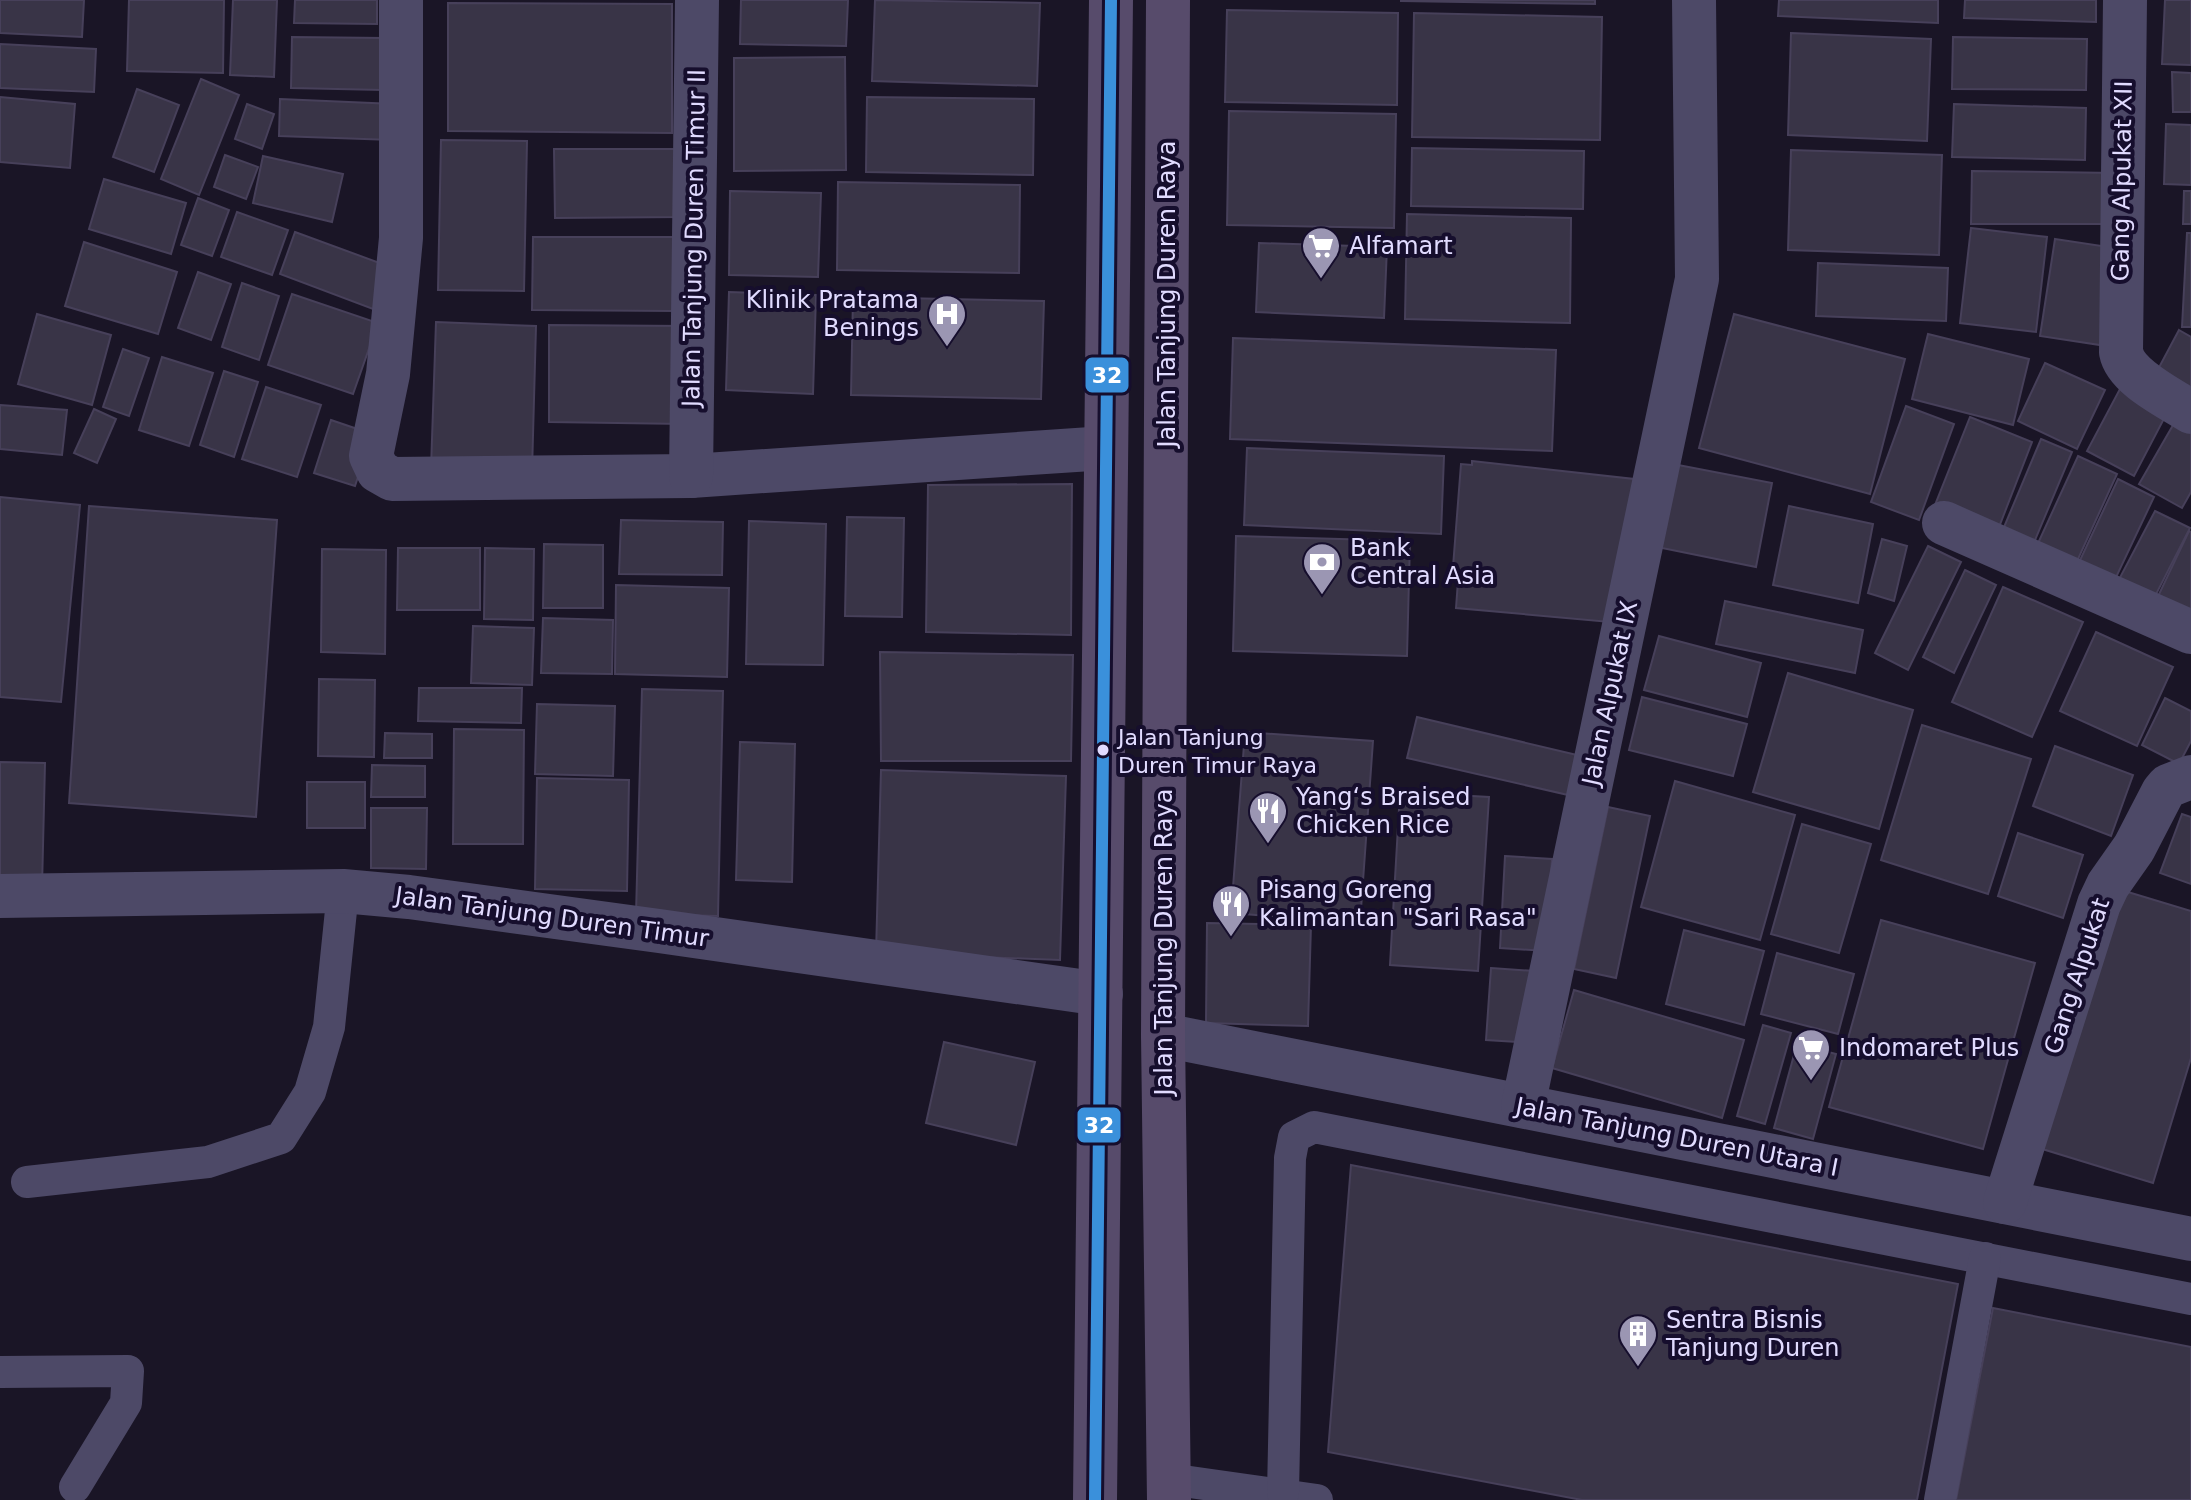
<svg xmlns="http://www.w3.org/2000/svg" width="2191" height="1500" font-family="'DejaVu Sans',sans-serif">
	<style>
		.building { fill: #393447; stroke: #47405a; stroke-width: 2 }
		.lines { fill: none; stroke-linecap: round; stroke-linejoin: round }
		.service { stroke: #4d4967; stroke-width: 32 }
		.minor { stroke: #4d4967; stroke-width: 44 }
		.primary { stroke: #574b6b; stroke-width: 44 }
		.bus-1-casing { stroke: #160e2d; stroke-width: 18 }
		.bus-1 { stroke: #3a90db; stroke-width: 12 }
		.bus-dot { fill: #e1dbff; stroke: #160e2d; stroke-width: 3 }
		.labels { text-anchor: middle; stroke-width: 8; stroke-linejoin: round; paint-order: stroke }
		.bus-label { font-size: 22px; fill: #e1dbff; stroke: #160e2d; text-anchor: start }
		.street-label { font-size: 24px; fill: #e1dbff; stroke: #160e2d }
		.poi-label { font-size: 24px; fill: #e1dbff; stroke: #160e2d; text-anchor: start }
		.line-badge { stroke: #160e2d; stroke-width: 3 }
		.badge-label { font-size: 22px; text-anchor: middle; font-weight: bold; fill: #fff }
	</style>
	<rect width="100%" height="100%" fill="#1a1526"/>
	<g class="building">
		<polygon points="0,0 84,0 82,37 0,33"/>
		<polygon points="129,0 224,0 223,73 127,71"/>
		<polygon points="233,0 277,0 274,77 230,75"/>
		<polygon points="295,0 377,0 377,24 294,23"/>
		<polygon points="741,0 848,0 846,46 740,44"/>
		<polygon points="875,0 1040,3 1037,86 872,81"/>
		<polygon points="1401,0 1595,0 1595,4 1401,1"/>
		<polygon points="1779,0 1938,0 1938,23 1778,16"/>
		<polygon points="1965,0 2096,0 2096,22 1964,18"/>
		<polygon points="2165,0 2191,0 2191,65 2162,64"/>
		<polygon points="448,3 672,4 672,133 448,131"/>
		<polygon points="1227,10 1398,13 1397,105 1225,102"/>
		<polygon points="1414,13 1602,17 1600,140 1412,137"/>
		<polygon points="1791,33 1931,39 1927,141 1788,135"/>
		<polygon points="292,37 384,38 383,90 291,88"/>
		<polygon points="1953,37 2087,39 2086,90 1952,89"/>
		<polygon points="0,44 96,49 94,92 0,88"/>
		<polygon points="845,57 846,170 734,171 734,58"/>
		<polygon points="2172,72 2191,73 2191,112 2173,112"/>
		<polygon points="201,79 239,95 199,195 161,179"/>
		<polygon points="137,89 179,105 154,172 113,157"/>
		<polygon points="0,97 75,104 70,168 0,162"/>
		<polygon points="867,97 1034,99 1033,175 866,172"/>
		<polygon points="280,99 394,104 392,140 279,136"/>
		<polygon points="247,104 274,114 262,149 235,139"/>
		<polygon points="1954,104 2086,108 2085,160 1952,157"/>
		<polygon points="1229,111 1396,114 1394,228 1227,225"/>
		<polygon points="2166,124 2191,125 2191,185 2164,184"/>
		<polygon points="441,140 527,141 524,291 438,290"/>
		<polygon points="1412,148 1584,151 1583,209 1411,206"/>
		<polygon points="554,149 681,149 682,217 555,218"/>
		<polygon points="1791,150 1942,155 1939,255 1788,250"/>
		<polygon points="225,155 258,167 246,199 214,187"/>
		<polygon points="263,156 343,174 332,222 253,203"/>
		<polygon points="1972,171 2116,173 2116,224 1971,224"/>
		<polygon points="104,179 186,203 171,254 89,229"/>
		<polygon points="838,182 1020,185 1019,273 837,270"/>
		<polygon points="730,191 821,193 818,277 729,275"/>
		<polygon points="2184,191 2191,191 2191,224 2183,224"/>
		<polygon points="198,198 229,210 212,256 181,245"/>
		<polygon points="237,212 288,230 272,275 221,257"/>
		<polygon points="1407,214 1571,218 1570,323 1405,319"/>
		<polygon points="1971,228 2047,237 2036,332 1960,323"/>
		<polygon points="295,232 396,269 381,312 280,274"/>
		<polygon points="2187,233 2191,233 2191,327 2182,327"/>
		<polygon points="533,237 673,237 673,311 532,310"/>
		<polygon points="2055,239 2115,248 2100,345 2040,336"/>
		<polygon points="84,242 177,272 158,334 65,306"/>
		<polygon points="1259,243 1387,247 1384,318 1256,312"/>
		<polygon points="1818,263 1948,268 1946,321 1816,316"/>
		<polygon points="198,272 231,284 211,340 178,328"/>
		<polygon points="242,283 279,296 259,360 222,347"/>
		<polygon points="729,292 816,295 813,394 726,390"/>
		<polygon points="292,294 378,323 353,394 268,365"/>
		<polygon points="853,297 1044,301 1041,399 851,395"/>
		<polygon points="37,314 111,335 92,405 18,384"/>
		<polygon points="1734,314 1905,359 1870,494 1699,448"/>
		<polygon points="436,322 536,326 532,472 431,469"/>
		<polygon points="549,325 686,326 685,424 549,422"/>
		<polygon points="2179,330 2191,337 2191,393 2156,373"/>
		<polygon points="1928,334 2029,359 2013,425 1912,399"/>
		<polygon points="1233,338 1556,350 1552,451 1230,439"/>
		<polygon points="123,349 149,358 129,416 103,407"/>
		<polygon points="162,357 213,373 189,446 139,430"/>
		<polygon points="2045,363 2105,390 2077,449 2018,421"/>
		<polygon points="224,371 258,382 234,457 200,445"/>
		<polygon points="266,387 321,405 297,477 242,459"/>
		<polygon points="2121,387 2168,411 2134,476 2087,451"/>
		<polygon points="0,405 67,410 62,455 0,449"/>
		<polygon points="1906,406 1954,424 1919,520 1871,502"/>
		<polygon points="94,409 116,419 97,463 74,453"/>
		<polygon points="1970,417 2032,442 1994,540 1931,515"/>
		<polygon points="331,420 372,434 355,486 314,473"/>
		<polygon points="2176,420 2191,429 2191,492 2182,508 2139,484"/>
		<polygon points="2041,439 2072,452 2030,552 1999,539"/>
		<polygon points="1247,448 1444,456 1441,534 1244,525"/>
		<polygon points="2078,456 2117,474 2073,570 2034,552"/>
		<polygon points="1472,461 1634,479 1621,623 1456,608 1458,581 1452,580 1461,464 1472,465"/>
		<polygon points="1673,464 1772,483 1756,567 1657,547"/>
		<polygon points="2118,479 2154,497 2110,590 2074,573"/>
		<polygon points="1072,484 1071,635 926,632 928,485"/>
		<polygon points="0,497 80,505 61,702 0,697"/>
		<polygon points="89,506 277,520 256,817 69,803"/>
		<polygon points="1789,506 1873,524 1858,603 1773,585"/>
		<polygon points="2155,511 2190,528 2150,606 2115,587"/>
		<polygon points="847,517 904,518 902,617 845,616"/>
		<polygon points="621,520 723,522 722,575 619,574"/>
		<polygon points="749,521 826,524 823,665 746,664"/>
		<polygon points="2189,531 2191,532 2191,631 2151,611"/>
		<polygon points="1236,536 1410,541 1407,656 1233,651"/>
		<polygon points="1882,539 1907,546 1894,601 1868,593"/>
		<polygon points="544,544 603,545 603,608 543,608"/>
		<polygon points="1928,546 1961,562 1908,670 1875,653"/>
		<polygon points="398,548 480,548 480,610 397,610"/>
		<polygon points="485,548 534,549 533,620 484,619"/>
		<polygon points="322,549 386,550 385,654 321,652"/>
		<polygon points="1965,570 1996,585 1954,673 1923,657"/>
		<polygon points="616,585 729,588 727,677 615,674"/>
		<polygon points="2003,587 2083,622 2032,737 1952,702"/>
		<polygon points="1725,601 1863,630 1855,673 1716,644"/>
		<polygon points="543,618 613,620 612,674 541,673"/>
		<polygon points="473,626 534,628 532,685 471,683"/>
		<polygon points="2096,632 2173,667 2137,746 2060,711"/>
		<polygon points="1659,636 1761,663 1747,717 1644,690"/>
		<polygon points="880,652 1073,655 1071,761 881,761"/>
		<polygon points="1788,673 1913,710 1879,829 1753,792"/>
		<polygon points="319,679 375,680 374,757 318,756"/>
		<polygon points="419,688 522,688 521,723 418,721"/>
		<polygon points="642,689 723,691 718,916 636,914"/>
		<polygon points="1642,697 1747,724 1733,776 1629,750"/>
		<polygon points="2165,698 2191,711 2191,741 2179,764 2142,745"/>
		<polygon points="537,704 615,706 613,776 535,774"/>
		<polygon points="1417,717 1577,755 1568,795 1407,758"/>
		<polygon points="1922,725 2031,759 1988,894 1881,860"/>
		<polygon points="454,729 524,730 523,844 453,844"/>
		<polygon points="1245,732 1373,741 1360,923 1231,913"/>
		<polygon points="385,733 432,734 432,758 384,758"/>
		<polygon points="740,742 795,744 792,882 736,880"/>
		<polygon points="2055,746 2133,775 2111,836 2033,806"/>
		<polygon points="0,762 45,763 42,888 0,888"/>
		<polygon points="372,765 425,766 425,797 371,797"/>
		<polygon points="881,770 1066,776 1060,960 876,953"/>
		<polygon points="537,778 629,780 627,891 535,889"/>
		<polygon points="1675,781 1795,815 1760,940 1641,907"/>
		<rect x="307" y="782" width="58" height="46"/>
		<polygon points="1400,792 1489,797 1478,971 1390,965"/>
		<polygon points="1608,807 1650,816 1616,978 1574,969"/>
		<polygon points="371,808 427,808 426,869 371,868"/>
		<polygon points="2182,814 2191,817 2191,884 2160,873"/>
		<polygon points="1802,824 1871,844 1839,953 1771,934"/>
		<polygon points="2018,833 2083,855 2063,918 1998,896"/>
		<polygon points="1505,856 1552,859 1546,951 1500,948"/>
		<polygon points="2118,889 2191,911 2191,1058 2153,1183 2039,1148"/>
		<polygon points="1881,920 2035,963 1983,1149 1829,1107"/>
		<polygon points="1207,923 1311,925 1308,1026 1206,1023"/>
		<polygon points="1684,930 1764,951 1744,1025 1666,1004"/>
		<polygon points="1777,953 1854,974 1838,1034 1761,1014"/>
		<polygon points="1491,968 1535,971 1532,1043 1486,1040"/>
		<polygon points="1574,990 1744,1040 1722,1118 1552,1068"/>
		<polygon points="1763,1025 1791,1033 1765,1124 1737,1116"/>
		<polygon points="944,1042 1035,1062 1016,1145 926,1123"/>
		<polygon points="1797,1044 1836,1054 1813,1139 1774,1128"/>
		<polygon points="1351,1165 1958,1284 1917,1500 1582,1500 1328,1452"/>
		<polygon points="1993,1308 2191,1347 2191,1500 1956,1500"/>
	</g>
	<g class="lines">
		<g class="service">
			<polyline points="27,1182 208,1162 281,1138 310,1092 329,1027 343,891"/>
			<polyline points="0,1372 128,1371 126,1403 75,1487"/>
			<polyline points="1169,1479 1317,1500"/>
			<polyline points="1283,1493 1290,1158 1294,1137 1314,1127 2191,1299"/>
			<polyline points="1940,1500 1985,1258"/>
		</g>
		<g class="minor">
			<polyline points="401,0 401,238 388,374 371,456 378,471 392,479 691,476 1106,448"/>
			<path d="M2125 0 2121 352C2126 378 2170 398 2191 412"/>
			<polyline points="691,476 697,0"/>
			<polyline points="1944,523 2191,632"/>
			<polyline points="0,896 343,891 409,897 659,931 1101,994"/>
			<polyline points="1163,1035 2191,1239"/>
			<polyline points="1523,1106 1697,279 1694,0"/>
			<polyline points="2005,1202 2099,904 2108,885 2134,848 2163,792 2168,786 2191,777"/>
		</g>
		<g class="primary">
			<polyline points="1168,0 1163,1035 1169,1500"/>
			<polyline points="1095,1500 1111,0"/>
		</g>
		<defs>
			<polyline id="bus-1" points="1095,1500 1111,0"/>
		</defs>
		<use href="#bus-1" class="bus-1-casing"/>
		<use href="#bus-1" class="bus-1"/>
	</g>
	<defs>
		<symbol id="supermarket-pin" viewBox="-11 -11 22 30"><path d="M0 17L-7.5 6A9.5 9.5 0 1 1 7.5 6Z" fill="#9b96b3" stroke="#160e2d"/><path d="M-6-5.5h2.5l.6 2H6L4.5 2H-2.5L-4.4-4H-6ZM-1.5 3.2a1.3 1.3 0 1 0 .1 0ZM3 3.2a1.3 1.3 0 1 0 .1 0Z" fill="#fff"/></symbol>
		<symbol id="hospital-pin" viewBox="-11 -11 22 30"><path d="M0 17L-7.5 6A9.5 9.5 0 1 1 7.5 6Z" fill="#9b96b3" stroke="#160e2d"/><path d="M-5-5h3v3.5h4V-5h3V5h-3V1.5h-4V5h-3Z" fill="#fff"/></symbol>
		<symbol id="bank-pin" viewBox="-11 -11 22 30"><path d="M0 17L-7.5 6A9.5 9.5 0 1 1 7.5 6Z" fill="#9b96b3" stroke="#160e2d"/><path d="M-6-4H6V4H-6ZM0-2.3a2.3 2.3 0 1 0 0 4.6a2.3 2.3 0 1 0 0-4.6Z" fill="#fff"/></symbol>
		<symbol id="restaurant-pin" viewBox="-11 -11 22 30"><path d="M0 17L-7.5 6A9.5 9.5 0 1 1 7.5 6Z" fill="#9b96b3" stroke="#160e2d"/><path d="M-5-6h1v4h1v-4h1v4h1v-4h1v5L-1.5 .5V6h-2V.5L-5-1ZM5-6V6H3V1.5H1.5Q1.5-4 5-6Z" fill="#fff"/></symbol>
		<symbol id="building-pin" viewBox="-11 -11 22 30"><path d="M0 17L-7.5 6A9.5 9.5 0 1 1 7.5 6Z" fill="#9b96b3" stroke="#160e2d"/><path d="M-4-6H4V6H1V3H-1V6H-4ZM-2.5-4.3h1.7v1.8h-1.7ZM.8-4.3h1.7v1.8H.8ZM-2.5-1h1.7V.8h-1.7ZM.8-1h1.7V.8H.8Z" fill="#fff"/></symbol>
	</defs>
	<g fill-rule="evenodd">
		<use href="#supermarket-pin" x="1299" y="224" width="44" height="60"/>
		<use href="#hospital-pin" x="925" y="292" width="44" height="60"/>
		<use href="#bank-pin" x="1300" y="540" width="44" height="60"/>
		<use href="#restaurant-pin" x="1246" y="789" width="44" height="60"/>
		<use href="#restaurant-pin" x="1209" y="882" width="44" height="60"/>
		<use href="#supermarket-pin" x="1789" y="1026" width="44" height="60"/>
		<use href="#building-pin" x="1616" y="1312" width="44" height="60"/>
	</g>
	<circle class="bus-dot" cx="1103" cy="750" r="7"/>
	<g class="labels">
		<g class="bus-label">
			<text x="1118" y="745">Jalan Tanjung<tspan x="1118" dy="28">Duren Timur Raya</tspan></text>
		</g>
		<g class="street-label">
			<text transform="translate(2122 181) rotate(-89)" y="8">Gang Alpukat XII</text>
			<text transform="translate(694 238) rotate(-89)" y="8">Jalan Tanjung Duren Timur II</text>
			<text transform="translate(1167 294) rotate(-90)" y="8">Jalan Tanjung Duren Raya</text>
			<text transform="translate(1610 693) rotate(-78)" y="8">Jalan Alpukat IX</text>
			<text transform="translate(552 917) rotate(8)" y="8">Jalan Tanjung Duren Timur</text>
			<text transform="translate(1164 942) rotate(-90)" y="8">Jalan Tanjung Duren Raya</text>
			<text transform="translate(2077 976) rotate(-72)" y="8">Gang Alpukat</text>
			<text transform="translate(1677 1137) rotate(11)" y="8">Jalan Tanjung Duren Utara I</text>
		</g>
		<g class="poi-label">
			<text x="1349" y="254">Alfamart</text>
			<text x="919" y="308" text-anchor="end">Klinik Pratama<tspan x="919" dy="28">Benings</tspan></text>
			<text x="1350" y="556">Bank<tspan x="1350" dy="28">Central Asia</tspan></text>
			<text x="1296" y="805">Yang‘s Braised<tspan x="1296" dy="28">Chicken Rice</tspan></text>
			<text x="1259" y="898">Pisang Goreng<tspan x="1259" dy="28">Kalimantan "Sari Rasa"</tspan></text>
			<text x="1839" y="1056">Indomaret Plus</text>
			<text x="1666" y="1328">Sentra Bisnis<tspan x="1666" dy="28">Tanjung Duren</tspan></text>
		</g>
	</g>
	<g class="line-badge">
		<rect x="1084" y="356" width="46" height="38" rx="8" fill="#3a90db"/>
		<rect x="1076" y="1106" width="46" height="38" rx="8" fill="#3a90db"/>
	</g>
	<g class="badge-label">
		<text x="1107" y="383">32</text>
		<text x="1099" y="1133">32</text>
	</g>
</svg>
